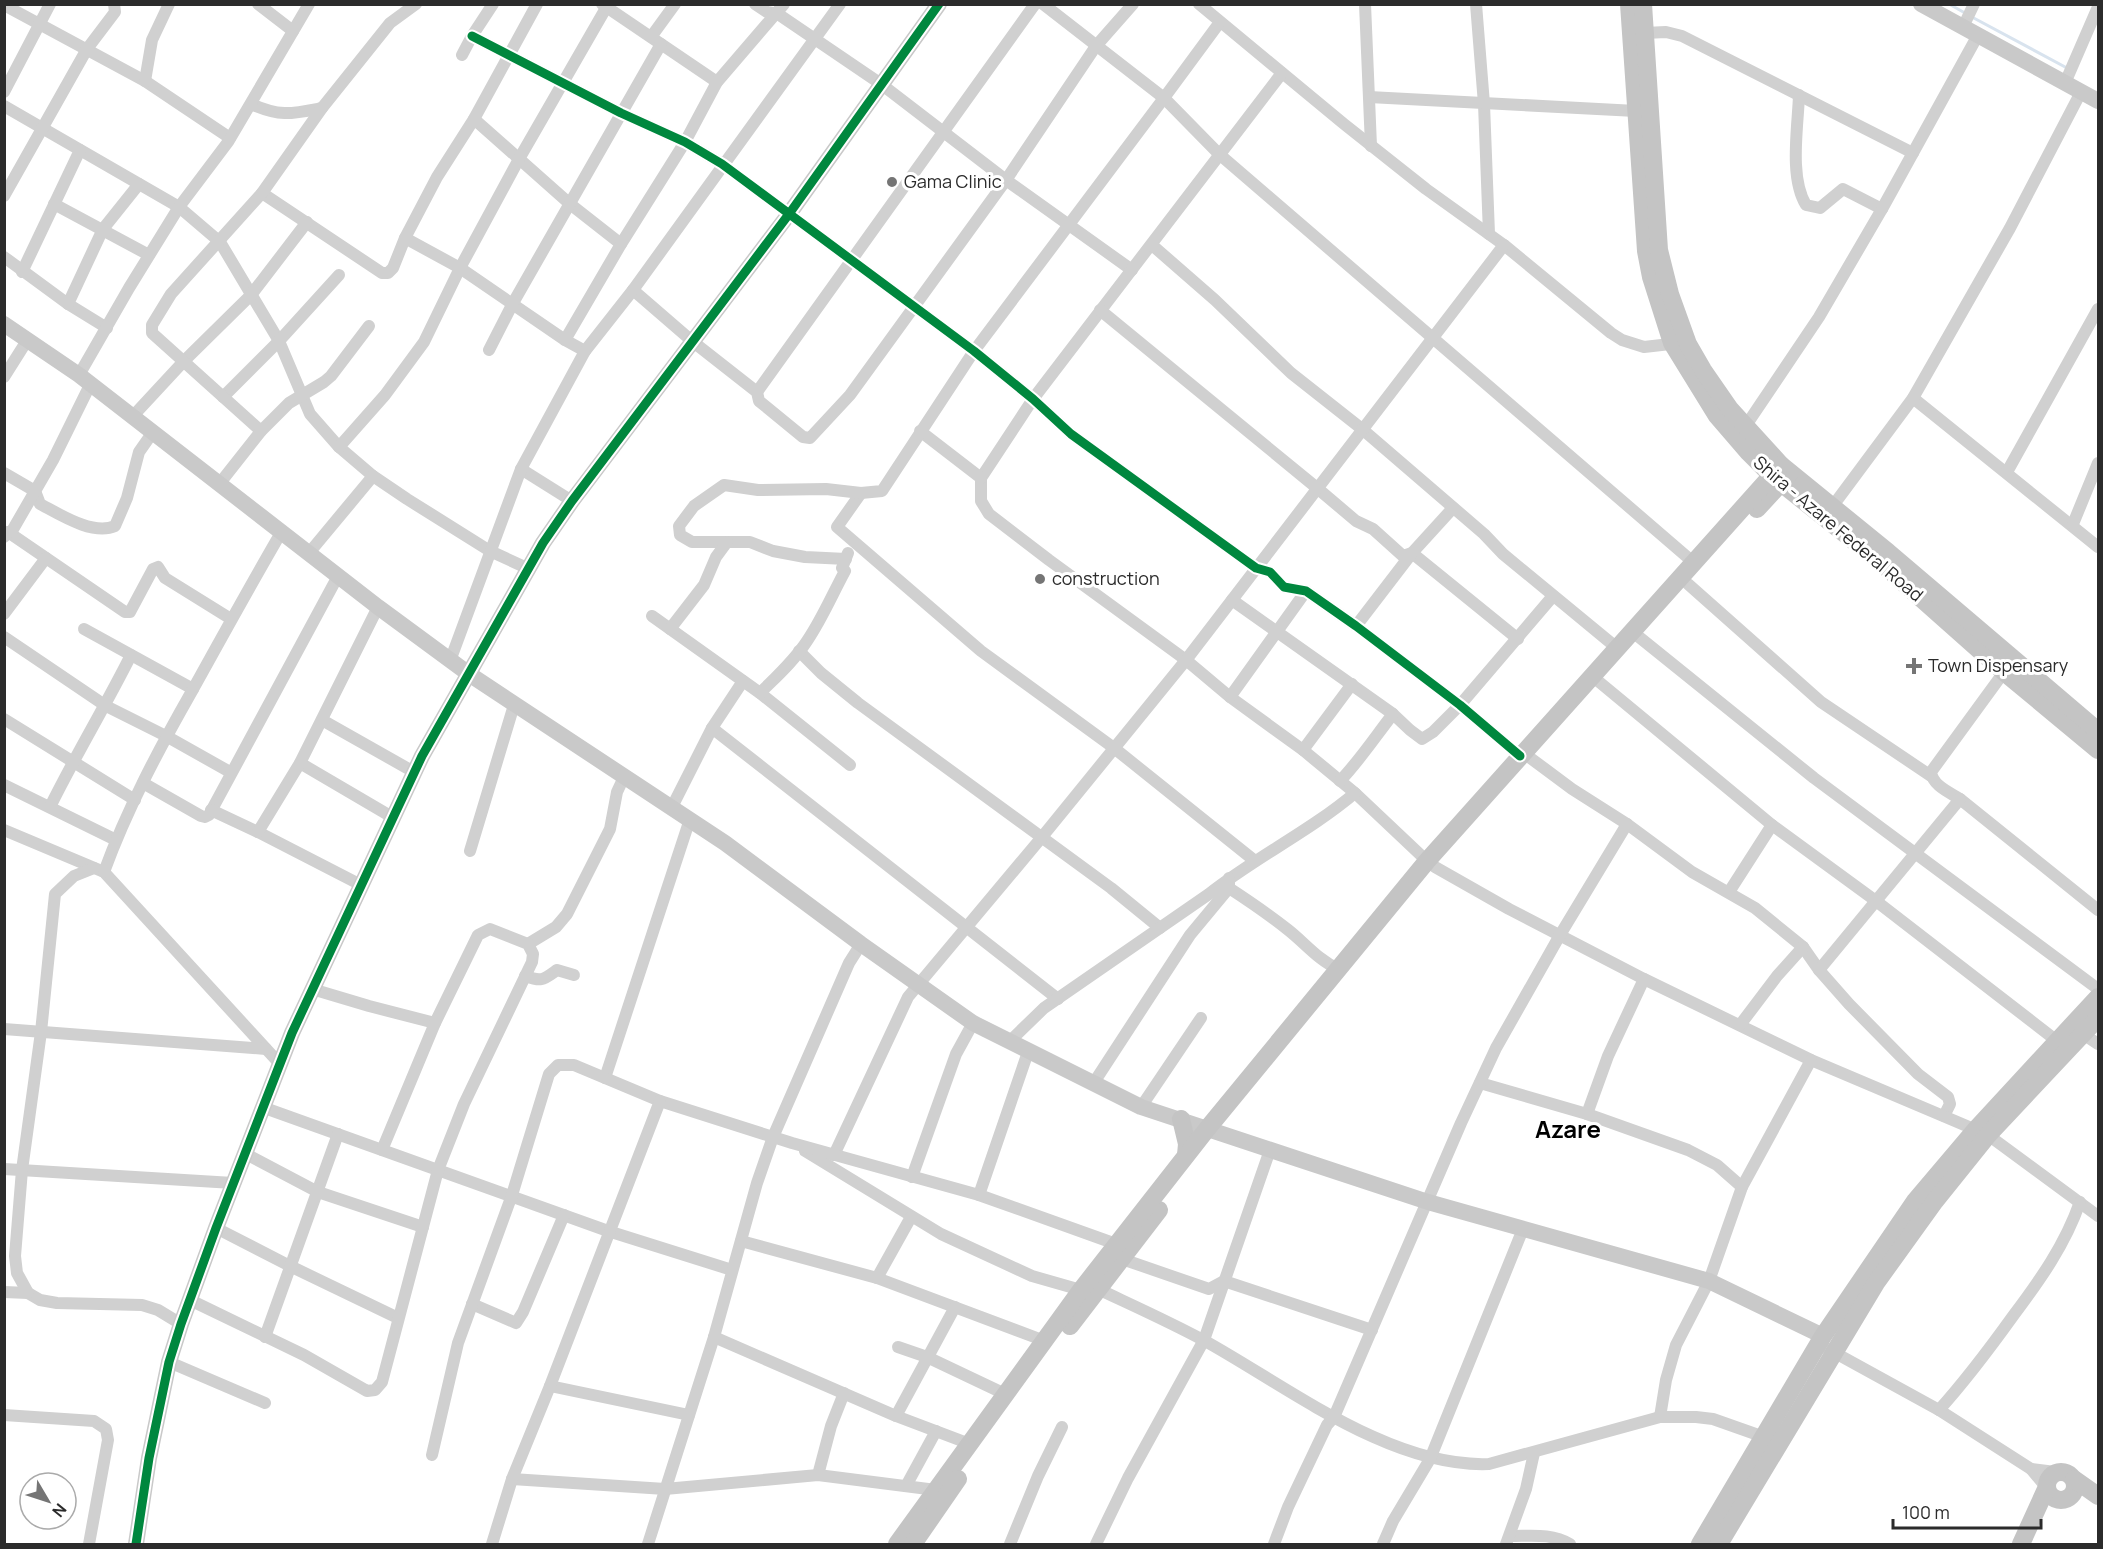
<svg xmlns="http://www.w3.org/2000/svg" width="2103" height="1549" font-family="Manrope,sans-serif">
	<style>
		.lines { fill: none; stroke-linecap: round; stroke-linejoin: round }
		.stream { stroke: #d8e3ee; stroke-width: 3 }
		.street { stroke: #d0d0d0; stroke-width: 12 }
		.secondary { stroke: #c9c9c9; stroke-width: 16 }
		.primary { stroke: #c4c4c4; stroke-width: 18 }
		.cycleway-casing { stroke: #fff; stroke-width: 13 }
		.cycleway { stroke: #00873e; stroke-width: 9 }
		.poi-dot { fill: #757575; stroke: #fff; stroke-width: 2 }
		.labels { text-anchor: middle; stroke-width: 6; stroke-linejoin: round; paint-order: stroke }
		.poi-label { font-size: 18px; fill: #2b2b2b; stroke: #fff; text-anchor: start }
		.street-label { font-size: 18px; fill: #2b2b2b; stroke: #fff }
		.district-label { font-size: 24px; font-weight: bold; fill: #000; stroke: #fff }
	</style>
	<rect width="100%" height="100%" fill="#fff"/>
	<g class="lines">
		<g class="stream">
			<polyline points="1949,4 1965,13"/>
			<polyline points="1970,16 2067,68"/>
		</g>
		<g class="street">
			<polyline points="258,4 293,31"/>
			<polyline points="602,4 717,82"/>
			<polyline points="755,4 767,12 778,14 881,84 1006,180 1132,270"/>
			<polyline points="1043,4 1164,98 1219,154 1693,562"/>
			<polyline points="1199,4 1344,124 1426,189 1504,245 1611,333 1622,340 1644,347 1679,343"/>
			<polyline points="1365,4 1371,146"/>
			<polyline points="1476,4 1484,104 1489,234"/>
			<polyline points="4,5 145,81 230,138"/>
			<polyline points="1963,27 1974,4"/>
			<polyline points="1645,33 1666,32 1682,36 1913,153"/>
			<polyline points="472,36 621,113 685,142 722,164 974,351 1033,399 1071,434 1256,568 1270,572 1284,587 1306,591 1356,626 1460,705 1520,756"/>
			<polyline points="651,37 675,4"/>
			<polyline points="462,55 472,36 493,4"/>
			<polyline points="1282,73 1033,399 981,478 981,501 989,514 1049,560 1186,660 1230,697 1303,750 1355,793 1427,861"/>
			<polyline points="145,81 152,40 169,4"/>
			<polyline points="2065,83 2098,7"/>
			<polyline points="4,92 50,4"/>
			<path d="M1799 95C1798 127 1789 177 1806 205L1820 208 1843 189 1882 209"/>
			<polyline points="1369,97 1636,111"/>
			<path d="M251 104C280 117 291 114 322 108"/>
			<polyline points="4,106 179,207 220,242 279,341 310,414 339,447 373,476 407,499 490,551 529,569"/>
			<polyline points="474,119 570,204 621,244"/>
			<polyline points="262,193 382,273 388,273 393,268 405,238 437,177 474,119 537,4"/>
			<polyline points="4,196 87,49 115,12 114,4"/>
			<polyline points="54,204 149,255"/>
			<polyline points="405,238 460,268 565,340 585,351"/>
			<polyline points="1152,245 1215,300 1291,373 1362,429 1484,534 1503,554 1617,648"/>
			<polyline points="4,257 68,304 107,328"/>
			<polyline points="22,272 80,150"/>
			<polyline points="633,290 692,341 757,392 759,401 803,437 810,438 850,395 1006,180 1096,46 1133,4"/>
			<polyline points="68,304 103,229 139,184"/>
			<polyline points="1100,310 1317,488 1356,521 1373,529 1403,556 1412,553 1518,639"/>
			<polyline points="565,340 621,244 685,142 717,82 784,4"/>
			<polyline points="489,350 513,303 661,44"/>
			<polyline points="79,375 129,288 179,207 228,142 309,4"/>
			<polyline points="4,377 28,339"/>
			<polyline points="757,392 1035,4"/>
			<polyline points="223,397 279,341 339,275"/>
			<polyline points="1913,398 2098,547"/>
			<polyline points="133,416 184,361 251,295 307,222"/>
			<polyline points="1745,427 1819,317 1882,209 1978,35"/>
			<polyline points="261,431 152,333 152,325 171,294 262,193 322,108 390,23 416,4"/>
			<polyline points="920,431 981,478"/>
			<polyline points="339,447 385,395 424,342 460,268 519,159 606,8"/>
			<polyline points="521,469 572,501"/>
			<polyline points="2007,472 2098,309"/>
			<path d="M4 473 35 491 40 504C59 514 93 536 115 526L127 498 139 452 153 432"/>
			<polyline points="220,483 261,431 289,403 324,382 331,376 369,326"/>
			<polyline points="861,493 837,527 981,651 1114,748 1255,861"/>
			<polyline points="1832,507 1913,398 2010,228 2081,92"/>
			<polyline points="2073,524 2098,463"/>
			<polyline points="8,532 125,612 130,612 153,569 158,567 165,578 231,619"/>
			<polyline points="4,537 8,532 12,531 53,460 91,383"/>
			<polyline points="309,553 373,476"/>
			<polyline points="846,559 805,557 773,551 750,542 692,542 680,535 679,526 694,506 724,485 758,490 826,489 861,493 882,491 974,351 1164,98 1220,22"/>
			<polyline points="1688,584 1821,702 1931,776"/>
			<polyline points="1232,600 1393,714 1410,730 1422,739 1433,732 1460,705 1553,596"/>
			<polyline points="4,614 46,558"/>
			<polyline points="652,616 760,693 850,765"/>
			<polyline points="1356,626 1412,553 1453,508"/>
			<polyline points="84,629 193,689"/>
			<polyline points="670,629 704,585 716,557 727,542"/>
			<polyline points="4,637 106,706 166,736 230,772"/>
			<polyline points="1639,637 1814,778 2098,989"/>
			<polyline points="799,651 821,673 858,703 1111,888 1160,928"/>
			<polyline points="450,661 521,469 585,351 633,290 840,4"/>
			<path d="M2004 672 1931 772C1933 786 1949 792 1960 799L2098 910"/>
			<polyline points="1598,681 1772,825 1876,901 2057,1041"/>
			<path d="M760 693C776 677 794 661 807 641 822 619 832 595 845 571L842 568 848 553"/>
			<polyline points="1230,697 1306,591"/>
			<polyline points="4,719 135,800"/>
			<polyline points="322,720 414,772"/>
			<polyline points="712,728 1058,999"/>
			<polyline points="1303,750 1352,684"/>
			<polyline points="1529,757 1572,789 1627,824 1692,872 1755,908 1803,947 1819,970 1849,1004 1918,1074 1948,1097 1950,1104 1944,1116"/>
			<polyline points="300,763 392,817"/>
			<path d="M1340 781C1360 760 1375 737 1393 714"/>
			<polyline points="143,783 201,816 205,817 209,815 338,576"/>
			<polyline points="4,785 116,840"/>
			<path d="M50 807C75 756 105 707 131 655"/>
			<polyline points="672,807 712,728 743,681"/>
			<polyline points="211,810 258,832 361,885"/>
			<polyline points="4,830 104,872 280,1064"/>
			<polyline points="258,832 300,763 378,607"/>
			<polyline points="470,851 514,705"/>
			<polyline points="1435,867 1509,909 1644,979 1811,1060 1988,1135 2098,1216"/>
			<path d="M104 872C127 809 159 749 192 691 222 637 251 584 282 531"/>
			<path d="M1229 888C1249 901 1268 914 1287 929 1304 942 1318 960 1338 969"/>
			<polyline points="1729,892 1772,825"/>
			<polyline points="528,944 556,927 567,914 610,829 617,792 624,777"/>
			<polyline points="1819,970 1960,799"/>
			<path d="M525 976C542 982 543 980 557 970L574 975"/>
			<polyline points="312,989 369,1006 435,1023"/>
			<polyline points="1740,1025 1777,976 1803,947"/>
			<polyline points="4,1029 266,1049"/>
			<polyline points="2083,1034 2098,1044"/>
			<path d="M1009 1042 1044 1008 1209 894C1256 857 1310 831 1355 793"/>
			<polyline points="605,1078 690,819"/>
			<polyline points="1480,1083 1587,1114 1688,1150 1717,1165 1742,1187"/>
			<polyline points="1093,1084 1190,935 1229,888 1229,878"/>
			<polyline points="262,1107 608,1231 732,1270"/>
			<polyline points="1141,1107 1201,1018"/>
			<polyline points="1587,1114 1608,1056 1644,979"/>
			<polyline points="805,1151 941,1234 1032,1276 1081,1290"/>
			<polyline points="244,1153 318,1192 423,1227"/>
			<polyline points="834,1155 908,997 1042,837 1186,660 1504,245"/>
			<polyline points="4,1169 233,1183"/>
			<polyline points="912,1177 956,1054 973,1023"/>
			<polyline points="979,1195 1028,1052"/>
			<polyline points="216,1228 290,1266 398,1318"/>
			<polyline points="741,1241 877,1278 1045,1341"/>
			<polyline points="1122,1259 1209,1289 1224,1281 1372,1330"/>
			<polyline points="877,1278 911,1217"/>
			<path d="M1098 1289C1134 1306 1170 1322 1205 1341 1288 1387 1391 1468 1489 1464L1660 1417H1696L1713 1419 1764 1437"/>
			<polyline points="4,1292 28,1293 40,1300 57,1303 142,1305 158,1310 181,1324"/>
			<polyline points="28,1293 17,1273 15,1256 22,1170 41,1032 55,894 74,876 94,868"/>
			<polyline points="190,1300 304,1355 367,1391 375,1390 382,1382 438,1170 464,1104 532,962 533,954 528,944 490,929 478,935 435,1023 382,1150"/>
			<polyline points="472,1304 516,1323 523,1312 564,1215"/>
			<polyline points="265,1337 338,1134"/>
			<polyline points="714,1337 896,1416 970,1444"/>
			<polyline points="898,1347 927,1357 1005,1394"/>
			<polyline points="1828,1349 1939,1410 2031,1469 2046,1487"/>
			<polyline points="169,1362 265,1403"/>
			<polyline points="550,1386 689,1415"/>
			<path d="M1939 1410C1966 1380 1990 1348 2013 1316 2040 1280 2065 1245 2080 1202"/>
			<polyline points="4,1415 94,1421 106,1429 108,1440 89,1544"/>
			<polyline points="896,1416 955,1307"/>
			<polyline points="1660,1417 1666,1380 1676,1345 1709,1281 1742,1187 1811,1060"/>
			<polyline points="432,1455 458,1343 512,1195 549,1074 558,1065 574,1065 660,1101 792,1143 979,1195 1116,1244"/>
			<polyline points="2031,1469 2055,1472"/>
			<polyline points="818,1475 831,1426 844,1393"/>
			<polyline points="512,1479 665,1489 818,1475 936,1490"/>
			<polyline points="906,1486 936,1431"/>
			<path d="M1511 1536C1531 1536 1552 1533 1570 1544"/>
			<polyline points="492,1544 512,1479 550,1386 660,1101"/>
			<polyline points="648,1544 714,1337 757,1183 773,1137 849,963 861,944"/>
			<polyline points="1010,1544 1038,1476 1062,1427"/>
			<polyline points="1096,1544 1128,1478 1204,1340 1270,1150"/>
			<polyline points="1274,1544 1288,1507 1327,1425 1334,1417 1461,1123 1496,1048 1560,935 1627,824"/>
			<polyline points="1383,1544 1393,1521 1430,1459 1523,1229"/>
			<polyline points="1506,1544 1526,1489 1534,1453"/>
		</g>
		<g class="secondary">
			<polyline points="1921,4 2098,101"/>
			<polyline points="4,324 79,375 378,607 469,674 725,843 861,944 973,1023 1141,1107 1428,1202 1709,1281 1823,1336"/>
			<polyline points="136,1544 149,1458 169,1362 181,1324 216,1228 292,1033 422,756 543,543 572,501 789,214 939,4"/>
		</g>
		<g class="primary">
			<polyline points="1629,4 1646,251 1651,277 1672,343 1717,416 1748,452 1771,475 1879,561 2004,672 2098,750"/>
			<polyline points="1643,4 1659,250 1670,294 1688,344 1703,370 1730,409 1781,465 1888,552 2098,731"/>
			<polyline points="1757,509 1790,473"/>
			<polyline points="1181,1119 1187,1144 1186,1155"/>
			<polyline points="1070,1326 1159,1210"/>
			<circle cx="2061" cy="1486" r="14"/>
			<polyline points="2074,1479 2098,1496"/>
			<polyline points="897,1544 1081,1290 1207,1129 1427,861 1781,465"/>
			<polyline points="913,1544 958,1479"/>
			<polyline points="1700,1544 1823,1336 1915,1201 1976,1129 2098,997"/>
			<polyline points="1719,1544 1876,1283 1935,1201 1988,1135 2098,1018"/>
			<polyline points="2021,1544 2046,1489"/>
		</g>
		<defs>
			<g id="cycleway">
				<polyline points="472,36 621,113 685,142 722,164 974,351 1033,399 1071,434 1256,568 1270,572 1284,587 1306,591 1356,626 1460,705 1520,756"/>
				<polyline points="136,1544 149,1458 169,1362 181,1324 216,1228 292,1033 422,756 543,543 572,501 789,214 939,4"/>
			</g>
		</defs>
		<use href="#cycleway" class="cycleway-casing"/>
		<use href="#cycleway" class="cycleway"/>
	</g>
	<g class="poi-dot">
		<circle cx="892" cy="182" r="6"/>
		<circle cx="1040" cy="579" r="6"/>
		<path d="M1911 657h6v6h6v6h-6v6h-6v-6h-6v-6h6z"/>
	</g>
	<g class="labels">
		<g class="poi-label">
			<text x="904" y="188">Gama Clinic</text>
			<text x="1052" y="585">construction</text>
			<text x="1928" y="672">Town Dispensary</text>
		</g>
		<g class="street-label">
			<text transform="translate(1838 529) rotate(40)" y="6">Shira - Azare Federal Road</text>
		</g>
		<g class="district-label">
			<text x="1568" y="1138">Azare</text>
		</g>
	</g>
	<rect width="2103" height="1549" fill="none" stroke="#2b2b2b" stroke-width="12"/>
	<g transform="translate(48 1501) rotate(129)"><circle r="28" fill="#ffffff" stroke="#aaaaaa" stroke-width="1.5"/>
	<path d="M0-4.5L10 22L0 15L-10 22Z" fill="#757575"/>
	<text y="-9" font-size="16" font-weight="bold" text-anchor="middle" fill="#2b2b2b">N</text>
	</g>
	<path d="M1893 1519v9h148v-9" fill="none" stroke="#2b2b2b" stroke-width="3"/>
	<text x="1902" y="1519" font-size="18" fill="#2b2b2b" stroke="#ffffff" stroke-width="4.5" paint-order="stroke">100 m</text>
</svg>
